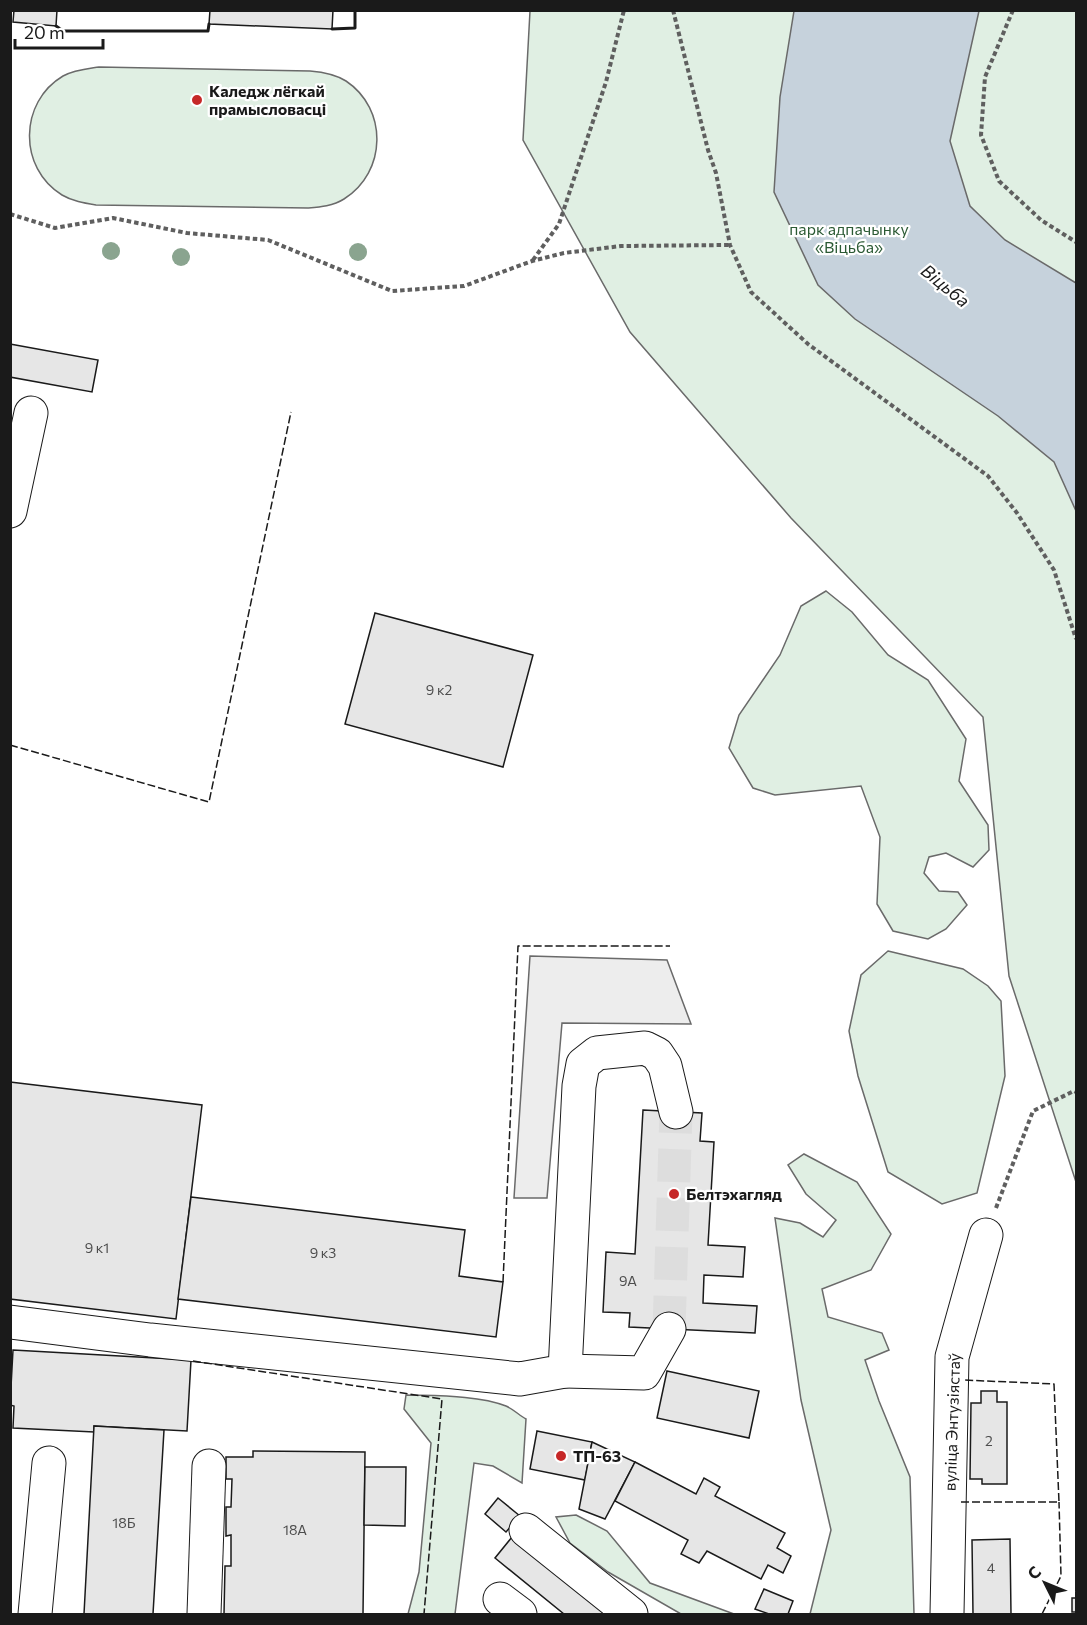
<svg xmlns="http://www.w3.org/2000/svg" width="1087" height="1625" font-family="Commissioner,sans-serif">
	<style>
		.green { fill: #e0efe3; stroke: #6a6a6a; stroke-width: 1.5 }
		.parking { fill: #ededed; stroke: #6a6a6a; stroke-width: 1.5 }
		.water { fill: #c6d2dc; stroke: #6a6a6a; stroke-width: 1.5 }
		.building { fill: #e6e6e6; stroke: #1a1a1a; stroke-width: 1.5 }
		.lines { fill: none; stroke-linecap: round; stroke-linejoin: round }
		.minor-tunnel { stroke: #ddd; stroke-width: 33; stroke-dasharray: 33 16; stroke-linecap: butt }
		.minor-casing { stroke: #1a1a1a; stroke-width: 35 }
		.path { stroke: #5f5f5f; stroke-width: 4; stroke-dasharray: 4.5 3; stroke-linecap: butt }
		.minor { stroke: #fff; stroke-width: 33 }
		.fence { stroke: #1a1a1a; stroke-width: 1.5; stroke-dasharray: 8 3; stroke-linecap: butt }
		.wall { stroke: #1a1a1a; stroke-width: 3 }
		.tree { fill: #8aa48f }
		.poi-dot { fill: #c62828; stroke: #fff; stroke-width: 2 }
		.labels { text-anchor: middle; stroke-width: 4.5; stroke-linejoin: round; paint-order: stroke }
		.number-label { font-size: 14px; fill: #4d4d4d }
		.poi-label { font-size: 16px; font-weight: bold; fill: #1a1a1a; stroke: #fff; text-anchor: start }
		.park-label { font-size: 16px; fill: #2b5a34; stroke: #fff }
		.street-label { font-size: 16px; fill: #1a1a1a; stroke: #fff }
		.water-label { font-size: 18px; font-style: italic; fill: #1a1a1a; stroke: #fff }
	</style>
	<rect width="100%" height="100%" fill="#fff"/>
	<g class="green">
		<polygon points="530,11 1076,11 1076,1182 1009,976 983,717 791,518 630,332 523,140"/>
		<path d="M99 67 310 71C322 72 335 74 346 81 388 109 387 172 344 199 333 206 320 207 308 208L96 205C84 203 72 201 62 195 18 168 19 102 63 76 74 70 86 69 99 67Z"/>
		<polygon points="826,591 852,612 888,655 928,680 966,739 959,781 988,825 989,850 973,867 946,853 929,857 924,873 939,891 958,892 967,905 946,929 928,939 893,931 877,904 880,837 861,786 775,795 753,788 729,748 739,715 780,655 801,606"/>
		<polygon points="888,951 963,969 988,986 1001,1001 1005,1076 977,1193 942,1204 888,1172 858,1076 849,1031 861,975"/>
		<polygon points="804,1154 857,1182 891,1234 871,1270 822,1289 828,1317 882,1333 889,1350 865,1360 879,1401 910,1477 914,1614 810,1614 831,1530 801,1400 775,1218 800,1223 823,1237 836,1220 806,1194 788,1165"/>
		<path d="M406 1395C436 1396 478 1395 506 1406 513 1409 519 1415 526 1419L522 1483 493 1466 474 1463 455 1614H408L419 1572 431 1443 404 1409Z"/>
		<polygon points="576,1515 607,1531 650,1583 734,1614 681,1614 608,1572 570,1543 556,1517"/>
	</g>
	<polygon class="parking" points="530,956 667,960 691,1024 562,1023 547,1198 514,1198"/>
	<polygon class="water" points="794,11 979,11 950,141 970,206 1005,240 1076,283 1076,511 1054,462 998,416 855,319 818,285 774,192 780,97"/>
	<g class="building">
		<polygon points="14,10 57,10 56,26 13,22"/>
		<polygon points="210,10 333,10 332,29 209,24"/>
		<polygon points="10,344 98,360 92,392 10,377"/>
		<polygon points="375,613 533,655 503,767 345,724"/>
		<polygon points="10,1082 202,1105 176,1319 10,1299"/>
		<polygon points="643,1110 702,1113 700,1141 714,1142 708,1245 745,1247 743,1277 704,1275 703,1303 757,1306 755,1333 629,1327 630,1313 603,1312 606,1252 635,1254"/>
		<polygon points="191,1197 465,1230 459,1276 503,1282 496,1337 178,1299"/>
		<polygon points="13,1350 191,1360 187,1431 94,1426 94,1432 13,1428 14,1406 10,1405"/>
		<polygon points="667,1371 759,1391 749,1438 657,1418"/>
		<polygon points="981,1391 997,1391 997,1402 1007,1402 1007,1484 982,1484 982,1479 970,1479 971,1403 981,1403"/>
		<polygon points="94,1426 164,1430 153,1614 84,1614"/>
		<polygon points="537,1431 592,1442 585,1480 530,1469"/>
		<polygon points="592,1442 635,1462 605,1519 579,1509"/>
		<polygon points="253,1451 365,1452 363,1614 224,1614 225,1566 231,1566 231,1535 226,1536 226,1507 231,1507 232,1479 226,1479 226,1457 253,1457"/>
		<polygon points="635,1462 696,1494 704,1478 720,1487 715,1496 785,1533 777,1548 791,1556 783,1573 768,1565 761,1579 707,1551 699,1563 681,1554 688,1540 615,1501"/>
		<polygon points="365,1467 406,1467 405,1526 364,1525"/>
		<polygon points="498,1498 520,1516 506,1532 485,1514"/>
		<polygon points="512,1537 607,1614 564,1614 495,1558"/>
		<polygon points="1010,1539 1011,1614 973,1614 972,1540"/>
		<polygon points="764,1589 793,1601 788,1614 769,1614 755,1609"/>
		<rect x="1072" y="1598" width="4" height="14"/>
	</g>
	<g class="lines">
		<polyline class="minor-tunnel" points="669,1329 676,1112"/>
		<defs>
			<g id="minor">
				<polyline points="10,511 31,413"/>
				<polyline points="10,1322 150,1340 520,1379 565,1371 579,1086 583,1064 597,1053 645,1048 657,1054 665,1066 676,1112"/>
				<polyline points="565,1371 644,1373 669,1329"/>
				<polyline points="526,1530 631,1614"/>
				<polyline points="500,1599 520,1614"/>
				<polyline points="35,1614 49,1463"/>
				<polyline points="204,1614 209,1466"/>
				<polyline points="947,1614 952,1357 986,1235"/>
			</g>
		</defs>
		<use href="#minor" class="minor-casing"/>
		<g class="path">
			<polyline points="673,10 708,150 716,173 730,245 751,292 808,344 988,476 1017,513 1054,570 1076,639"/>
			<polyline points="1013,10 985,77 981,135 999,181 1041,220 1076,242"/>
			<polyline points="10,214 55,228 113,218 187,233 268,240 392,291 464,286 532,261 564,253 621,246 730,245"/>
			<polyline points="533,260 559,224 606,82 624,10"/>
			<polyline points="996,1208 1033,1111 1074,1091 1076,1092"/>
		</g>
		<use href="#minor" class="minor"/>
		<g class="fence">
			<polyline points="10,745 209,802 291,412"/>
			<polyline points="503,1282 518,946 670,946"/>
			<polyline points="193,1361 442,1399 424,1614"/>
			<polyline points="961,1502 1059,1502 1054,1384 964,1380"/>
			<polyline points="1042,1614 1061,1576 1059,1502"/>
		</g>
		<g class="wall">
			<polyline points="56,26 63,31 208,31 209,24"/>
			<polyline points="332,29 355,28 355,10"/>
		</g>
	</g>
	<g class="tree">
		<circle cx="111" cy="251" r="9"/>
		<circle cx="358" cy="252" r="9"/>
		<circle cx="181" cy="257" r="9"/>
	</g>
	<g class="poi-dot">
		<circle cx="197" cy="100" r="6"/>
		<circle cx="674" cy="1194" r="6"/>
		<circle cx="561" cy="1456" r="6"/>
	</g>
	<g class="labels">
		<g class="number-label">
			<text x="439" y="695">9 к2</text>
			<text x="97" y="1253">9 к1</text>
			<text x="323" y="1258">9 к3</text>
			<text x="628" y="1286">9А</text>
			<text x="989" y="1446">2</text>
			<text x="124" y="1528">18Б</text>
			<text x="295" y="1535">18А</text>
			<text x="991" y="1573">4</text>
		</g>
		<g class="poi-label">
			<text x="209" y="97">Каледж лёгкай<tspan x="209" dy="18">прамысловасці</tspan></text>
			<text x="686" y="1200">Белтэхагляд</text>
			<text x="573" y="1462">ТП-63</text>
		</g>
		<g class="park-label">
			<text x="849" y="235">парк адпачынку<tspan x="849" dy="18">«Віцьба»</tspan></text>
		</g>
		<g class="street-label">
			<text transform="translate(952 1422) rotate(-88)" y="6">вуліца Энтузіястаў</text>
		</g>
		<g class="water-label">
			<text transform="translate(945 286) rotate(39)" y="6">Віцьба</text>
		</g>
	</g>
	<rect width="1087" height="1625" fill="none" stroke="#1a1a1a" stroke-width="24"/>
	<g transform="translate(1045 1583) rotate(313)" stroke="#ffffff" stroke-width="4.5" paint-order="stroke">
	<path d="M0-4.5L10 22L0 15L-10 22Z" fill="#1a1a1a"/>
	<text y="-9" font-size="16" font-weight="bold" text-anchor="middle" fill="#1a1a1a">С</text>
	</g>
	<path d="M15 39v9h88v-9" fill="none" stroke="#1a1a1a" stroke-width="3"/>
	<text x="24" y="39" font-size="18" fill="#1a1a1a" stroke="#ffffff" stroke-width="4.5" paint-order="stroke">20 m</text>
</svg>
